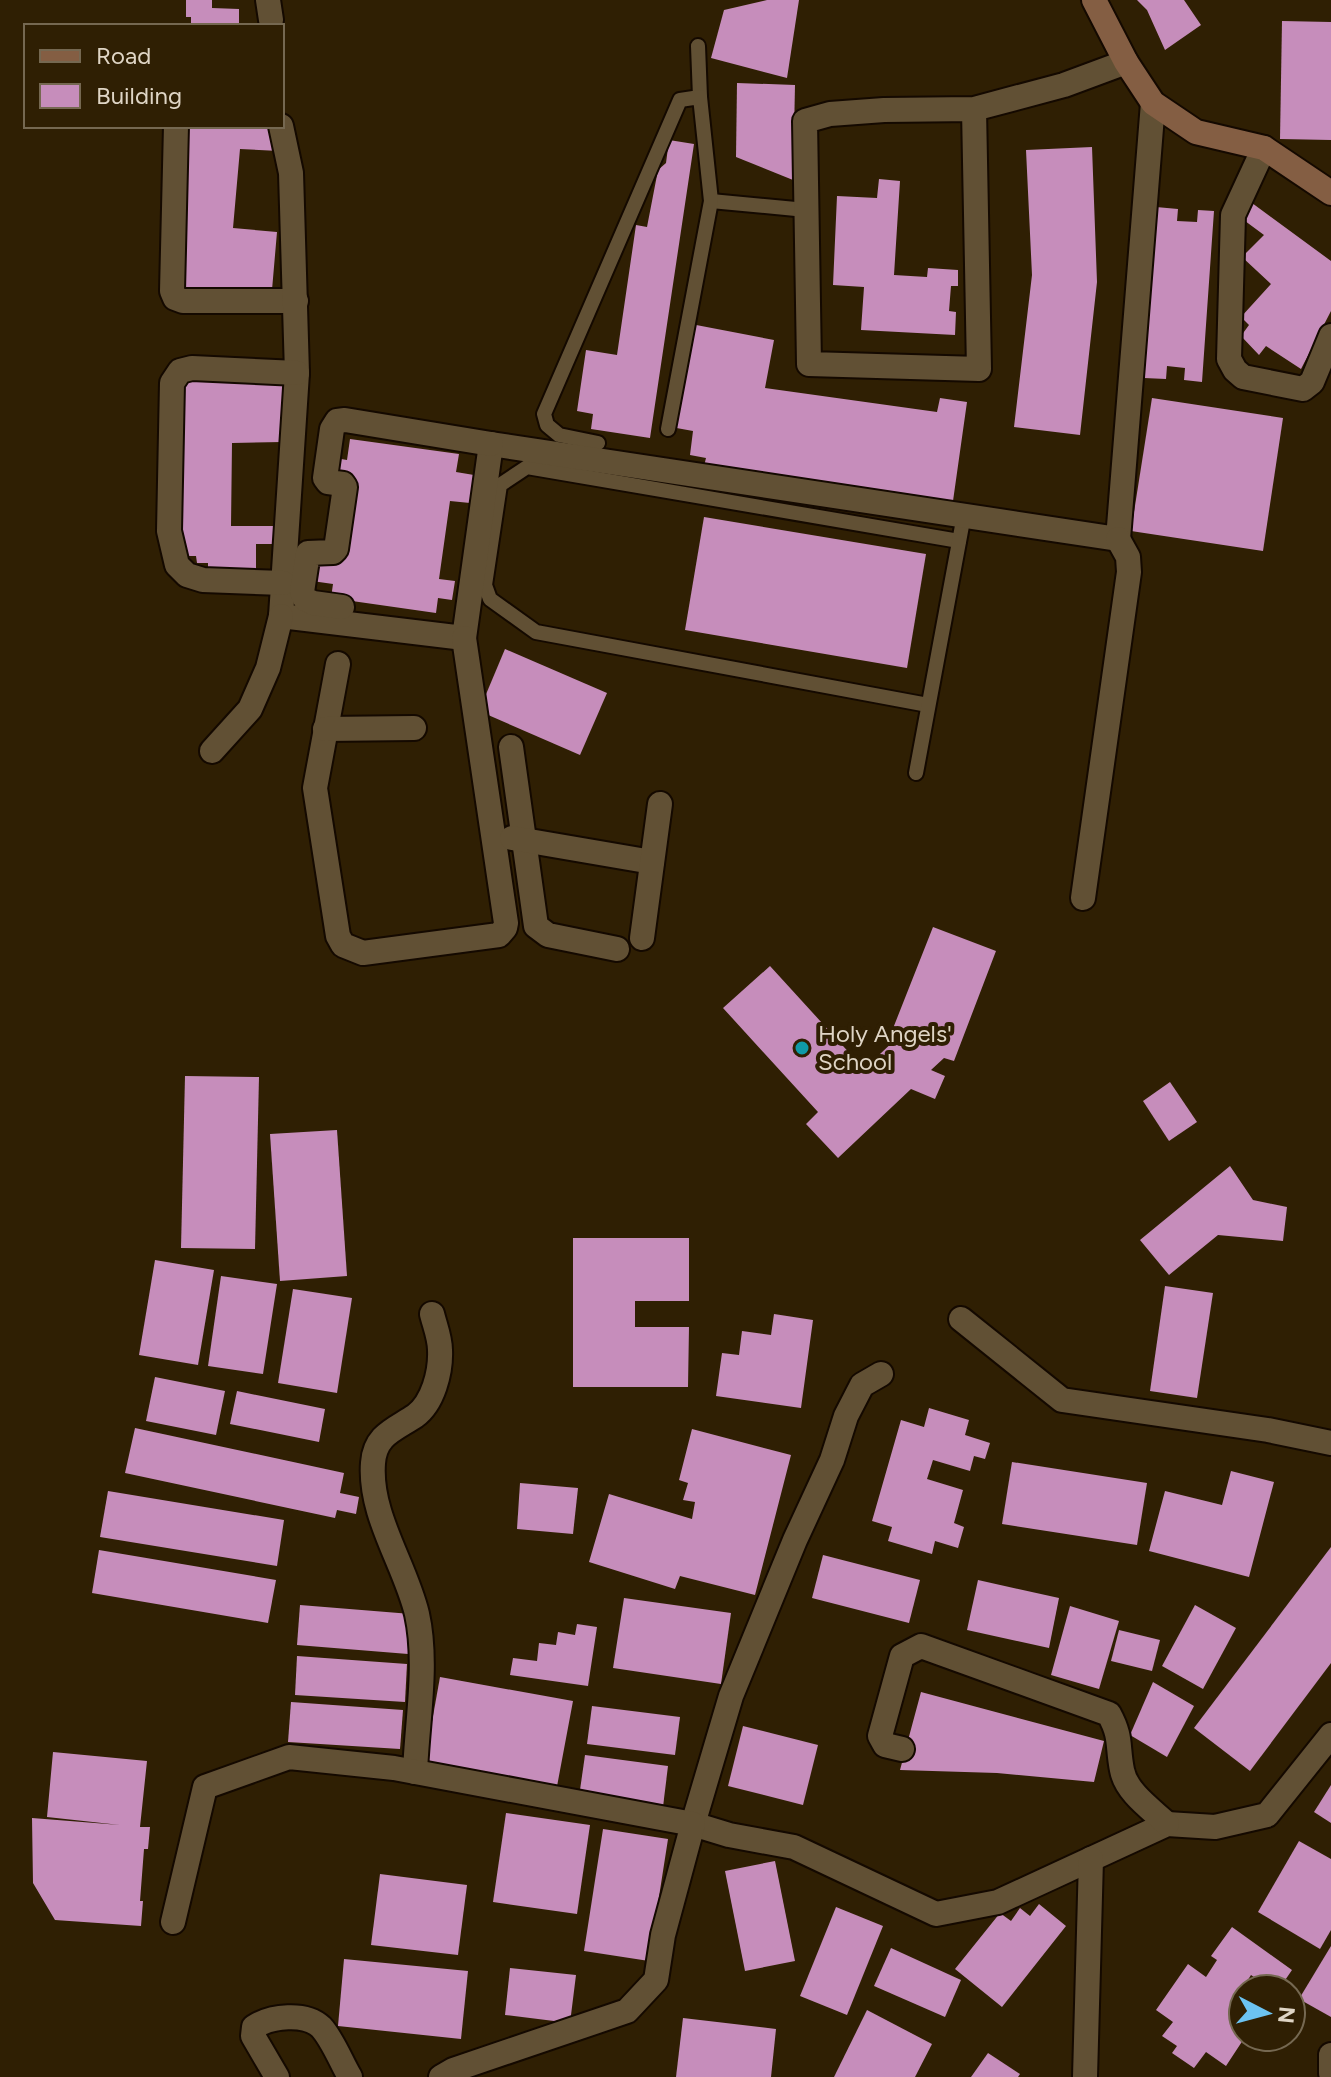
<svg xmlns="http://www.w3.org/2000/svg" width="1331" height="2077" font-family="Figtree,sans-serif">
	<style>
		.building { fill: #c68dbb }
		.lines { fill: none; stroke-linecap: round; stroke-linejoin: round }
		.lane-casing { stroke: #140900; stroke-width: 18 }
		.street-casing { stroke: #140900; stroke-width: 28 }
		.secondary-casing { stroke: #140900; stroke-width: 28 }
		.lane { stroke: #615034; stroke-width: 14 }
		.street { stroke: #615034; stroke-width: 24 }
		.secondary { stroke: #845e43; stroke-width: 24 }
		.culture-dot { fill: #0f9aa8; stroke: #2f1f03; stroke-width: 3 }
		.labels { text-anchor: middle; stroke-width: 8; stroke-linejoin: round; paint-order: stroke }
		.poi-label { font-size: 24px; fill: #dfd5c5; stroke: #2f1f03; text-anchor: start }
	</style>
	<rect width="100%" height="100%" fill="#2f1f03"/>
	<g class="building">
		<polygon points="186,0 212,0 212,8 239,9 239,26 191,26 191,17 186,17"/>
		<polygon points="767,0 799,0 787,78 711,58 724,10"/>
		<polygon points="1137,0 1184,0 1201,25 1165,50 1147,10"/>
		<polygon points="1282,21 1331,22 1331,140 1280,139"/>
		<polygon points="737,83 795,85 793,180 736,157"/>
		<polygon points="179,126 273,126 279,151 240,149 233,228 277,232 272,290 178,293"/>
		<polygon points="669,140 694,144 650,438 591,429 593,414 577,411 586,350 617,355 636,225 647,227 658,170 666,163"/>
		<polygon points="1092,147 1097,282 1080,435 1014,427 1032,275 1026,150"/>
		<polygon points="879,179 900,181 894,275 927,277 928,268 958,270 958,286 951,286 949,311 956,312 955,335 861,330 864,287 833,285 837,196 877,198"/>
		<polygon points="1252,203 1331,261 1331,311 1301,369 1266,346 1259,355 1241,336 1249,325 1241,317 1271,284 1242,257 1264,235 1241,218"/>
		<polygon points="1156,207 1178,209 1177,221 1197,222 1198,210 1214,211 1202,382 1184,380 1185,368 1167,366 1166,379 1144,378"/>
		<polygon points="691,324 774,340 765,388 937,412 940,398 967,402 953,501 704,466 706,458 690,455 693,431 671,427"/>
		<polygon points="284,379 282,442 232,443 231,526 282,526 282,544 256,544 256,574 208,575 208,563 197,563 196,556 176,556 177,380"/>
		<polygon points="1152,398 1283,418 1263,551 1131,531"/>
		<polygon points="350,439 459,454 456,472 474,475 470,503 450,501 439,579 455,581 452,600 438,598 436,613 331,598 333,584 312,581 316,557 336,560 331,481 335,458 347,460"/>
		<polygon points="704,517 926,554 907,668 685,630"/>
		<polygon points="505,649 607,693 580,755 479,711"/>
		<polygon points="933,927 996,951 954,1061 944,1058 931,1070 945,1076 935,1099 911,1089 838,1158 806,1124 818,1112 723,1008 770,966 864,1069 896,1039 890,1036"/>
		<polygon points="185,1076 259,1077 255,1249 181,1248"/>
		<polygon points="1170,1082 1197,1122 1169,1141 1143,1101"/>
		<polygon points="337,1130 347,1276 280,1281 270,1134"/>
		<polygon points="1230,1166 1253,1200 1287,1207 1283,1241 1218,1235 1169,1275 1140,1240"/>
		<polygon points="573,1238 689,1238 689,1301 635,1301 635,1327 689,1327 688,1387 573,1387"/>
		<polygon points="155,1260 214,1270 198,1365 139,1355"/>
		<polygon points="221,1276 277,1284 263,1374 208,1366"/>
		<polygon points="1165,1286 1213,1293 1197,1398 1150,1391"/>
		<polygon points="293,1289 352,1298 337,1393 278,1383"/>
		<polygon points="774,1314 813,1320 801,1408 716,1396 722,1353 739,1355 742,1331 771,1335"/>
		<polygon points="155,1377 225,1391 216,1435 146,1421"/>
		<polygon points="237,1391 325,1409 319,1442 230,1424"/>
		<polygon points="929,1408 969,1420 965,1435 990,1443 985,1459 974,1456 970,1471 933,1460 927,1479 963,1490 954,1523 964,1527 958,1548 935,1541 932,1554 888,1541 892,1527 872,1521 901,1420 924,1427"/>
		<polygon points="135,1428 344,1473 340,1493 359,1497 356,1514 337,1510 335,1518 125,1473"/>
		<polygon points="692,1429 791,1455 755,1595 680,1576 675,1589 589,1562 609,1494 692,1519 695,1502 683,1500 688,1483 679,1480"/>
		<polygon points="1012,1462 1147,1483 1137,1545 1002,1524"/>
		<polygon points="1231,1471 1274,1482 1249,1577 1149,1551 1165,1491 1222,1505"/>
		<polygon points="520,1483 578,1488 573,1534 517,1529"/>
		<polygon points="108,1491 284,1520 277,1566 100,1537"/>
		<polygon points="1331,1547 1331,1663 1250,1771 1194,1728"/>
		<polygon points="99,1550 276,1580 268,1623 92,1593"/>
		<polygon points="823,1555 920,1580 909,1623 812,1598"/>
		<polygon points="978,1580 1059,1598 1049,1648 967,1630"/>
		<polygon points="624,1598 731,1613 721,1684 613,1668"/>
		<polygon points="300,1605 411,1614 408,1654 297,1645"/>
		<polygon points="1195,1605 1236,1628 1203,1689 1162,1666"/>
		<polygon points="1070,1606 1119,1621 1099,1689 1051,1675"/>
		<polygon points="577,1624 597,1627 588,1686 510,1675 513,1658 537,1661 539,1643 556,1645 558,1632 575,1635"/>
		<polygon points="1119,1630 1160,1640 1152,1671 1111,1661"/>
		<polygon points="297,1656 407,1664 405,1702 295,1695"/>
		<polygon points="440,1677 573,1701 555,1797 423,1772"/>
		<polygon points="1153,1682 1194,1706 1167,1757 1130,1735"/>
		<polygon points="921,1692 1104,1741 1094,1782 997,1773 900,1770"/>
		<polygon points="291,1702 403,1710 400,1749 288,1742"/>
		<polygon points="592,1706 680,1717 675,1755 587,1744"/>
		<polygon points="743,1726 818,1745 803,1805 728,1786"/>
		<polygon points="53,1752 147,1761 140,1827 150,1827 148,1849 144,1849 140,1901 143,1901 141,1926 55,1920 33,1883 32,1818 120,1825 47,1817"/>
		<polygon points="585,1755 668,1766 663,1807 579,1797"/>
		<polygon points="1331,1785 1331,1823 1314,1812"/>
		<polygon points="506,1813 590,1825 577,1914 493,1902"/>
		<polygon points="603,1829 668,1839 649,1961 584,1951"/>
		<polygon points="1299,1841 1331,1859 1331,1930 1320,1949 1258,1912"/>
		<polygon points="775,1861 795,1961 745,1971 725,1871"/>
		<polygon points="380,1874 467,1885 458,1955 371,1945"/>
		<polygon points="1039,1904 1066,1926 1002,2007 955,1969 1000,1913 1011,1921 1020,1908 1030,1916"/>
		<polygon points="836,1907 883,1926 847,2015 800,1996"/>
		<polygon points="1232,1927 1292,1970 1279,1989 1271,1989 1251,1975 1244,1986 1248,1989 1243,1989 1243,2037 1245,2037 1226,2066 1206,2052 1194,2068 1172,2053 1177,2046 1162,2036 1173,2022 1156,2010 1188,1964 1206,1977 1217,1960 1211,1956"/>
		<polygon points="1331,1946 1331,2017 1299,1999"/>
		<polygon points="891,1948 961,1980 945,2017 874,1986"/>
		<polygon points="344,1959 468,1971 461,2039 338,2026"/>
		<polygon points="510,1968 576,1975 570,2023 505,2015"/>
		<polygon points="867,2010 932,2044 915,2077 834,2077"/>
		<polygon points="683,2018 776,2029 771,2077 676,2077"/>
		<polygon points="988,2053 1020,2074 1018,2077 971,2077"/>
	</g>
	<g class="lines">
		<defs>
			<g id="lane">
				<polyline points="698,46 700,97"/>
				<polyline points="711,201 806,210"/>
				<polyline points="598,443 559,435 547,425 544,414 680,100 700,97 711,201 668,429"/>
				<polyline points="928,705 536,632 490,599 485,585 500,485 527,467 959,541"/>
				<polyline points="916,773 964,515"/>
			</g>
			<g id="street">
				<polyline points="268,0 271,20"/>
				<polyline points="974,109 979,369 809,364 805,121 830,114 884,110 974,109 1064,85 1126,62"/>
				<polyline points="176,126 172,291 175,298 183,301 296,301"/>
				<polyline points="281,126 291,173 297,373 281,616 464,638 491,444 1118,539 1153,103"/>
				<polyline points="1264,148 1233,215 1229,359 1235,370 1243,377 1303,389 1312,382 1331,336"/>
				<polyline points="283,583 203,580 187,575 177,565 169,531 172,383 180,371 192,368 297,373"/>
				<polyline points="342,607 313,603 305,599 302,592 308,553 333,552 336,549 345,487 343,484 328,482 325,478 332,429 337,421 345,420 491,444"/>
				<polyline points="338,664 315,788 338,936 343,945 363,953 499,935 505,928 506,923 464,638"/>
				<polyline points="325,729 414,728"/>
				<polyline points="511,747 536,926 548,935 617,949"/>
				<polyline points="212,751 250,709 268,668 281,616"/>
				<polyline points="512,838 652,862"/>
				<polyline points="1083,898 1129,572 1128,557 1118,539"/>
				<polyline points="642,938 660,804"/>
				<polyline points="961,1319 1062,1400 1268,1430 1331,1443"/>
				<polyline points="881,1374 862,1385 846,1416 832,1460 795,1540 731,1696 693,1824 729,1835 794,1847 936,1914 998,1902 1167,1824 1215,1827 1267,1815 1331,1735"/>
				<path d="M902 1749 885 1745 880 1736 902 1656 921 1646 1109 1714C1122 1738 1117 1745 1122 1770 1126 1792 1151 1809 1167 1824"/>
				<path d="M415 1772C417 1721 428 1664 417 1614 405 1564 369 1515 373 1463 375 1435 394 1430 415 1416 433 1403 441 1372 440 1350 440 1338 435 1326 432 1314"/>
				<polyline points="173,1922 205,1787 289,1757 394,1768 693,1824 663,1935 656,1980 627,2011 453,2070 441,2077"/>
				<polyline points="1331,2055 1331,2073"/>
				<path d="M277 2077 253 2036 254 2027C271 2016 305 2012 321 2027 333 2040 341 2062 350 2077"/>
				<polyline points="1085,2077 1091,1859"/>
			</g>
			<polyline id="secondary" points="1094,0 1126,62 1153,103 1196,132 1264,148 1331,193"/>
		</defs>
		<use href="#lane" class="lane-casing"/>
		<use href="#street" class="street-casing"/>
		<use href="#secondary" class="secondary-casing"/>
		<use href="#lane" class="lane"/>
		<use href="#street" class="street"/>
		<use href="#secondary" class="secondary"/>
	</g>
	<circle class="culture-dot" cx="802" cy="1048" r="8"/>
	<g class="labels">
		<g class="poi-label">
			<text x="818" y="1042">Holy Angels'<tspan x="818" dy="28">School</tspan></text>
		</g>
	</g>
	<rect x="24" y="24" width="260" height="104" fill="#2f1f03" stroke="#756851" stroke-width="2"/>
	<rect x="40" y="50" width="40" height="12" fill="#845e43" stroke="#756851" stroke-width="2"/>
	<text x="96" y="64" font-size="24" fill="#dfd5c5">Road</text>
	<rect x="40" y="84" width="40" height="24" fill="#c68dbb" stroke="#756851" stroke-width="2"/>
	<text x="96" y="104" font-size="24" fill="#dfd5c5">Building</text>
	<g transform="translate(1267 2013) rotate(96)"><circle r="38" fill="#2f1f03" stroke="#756851" stroke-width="2"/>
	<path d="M0-6L14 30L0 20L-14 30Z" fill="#6cc3f2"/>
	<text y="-12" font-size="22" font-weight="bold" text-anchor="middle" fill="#dfd5c5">N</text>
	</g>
</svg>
